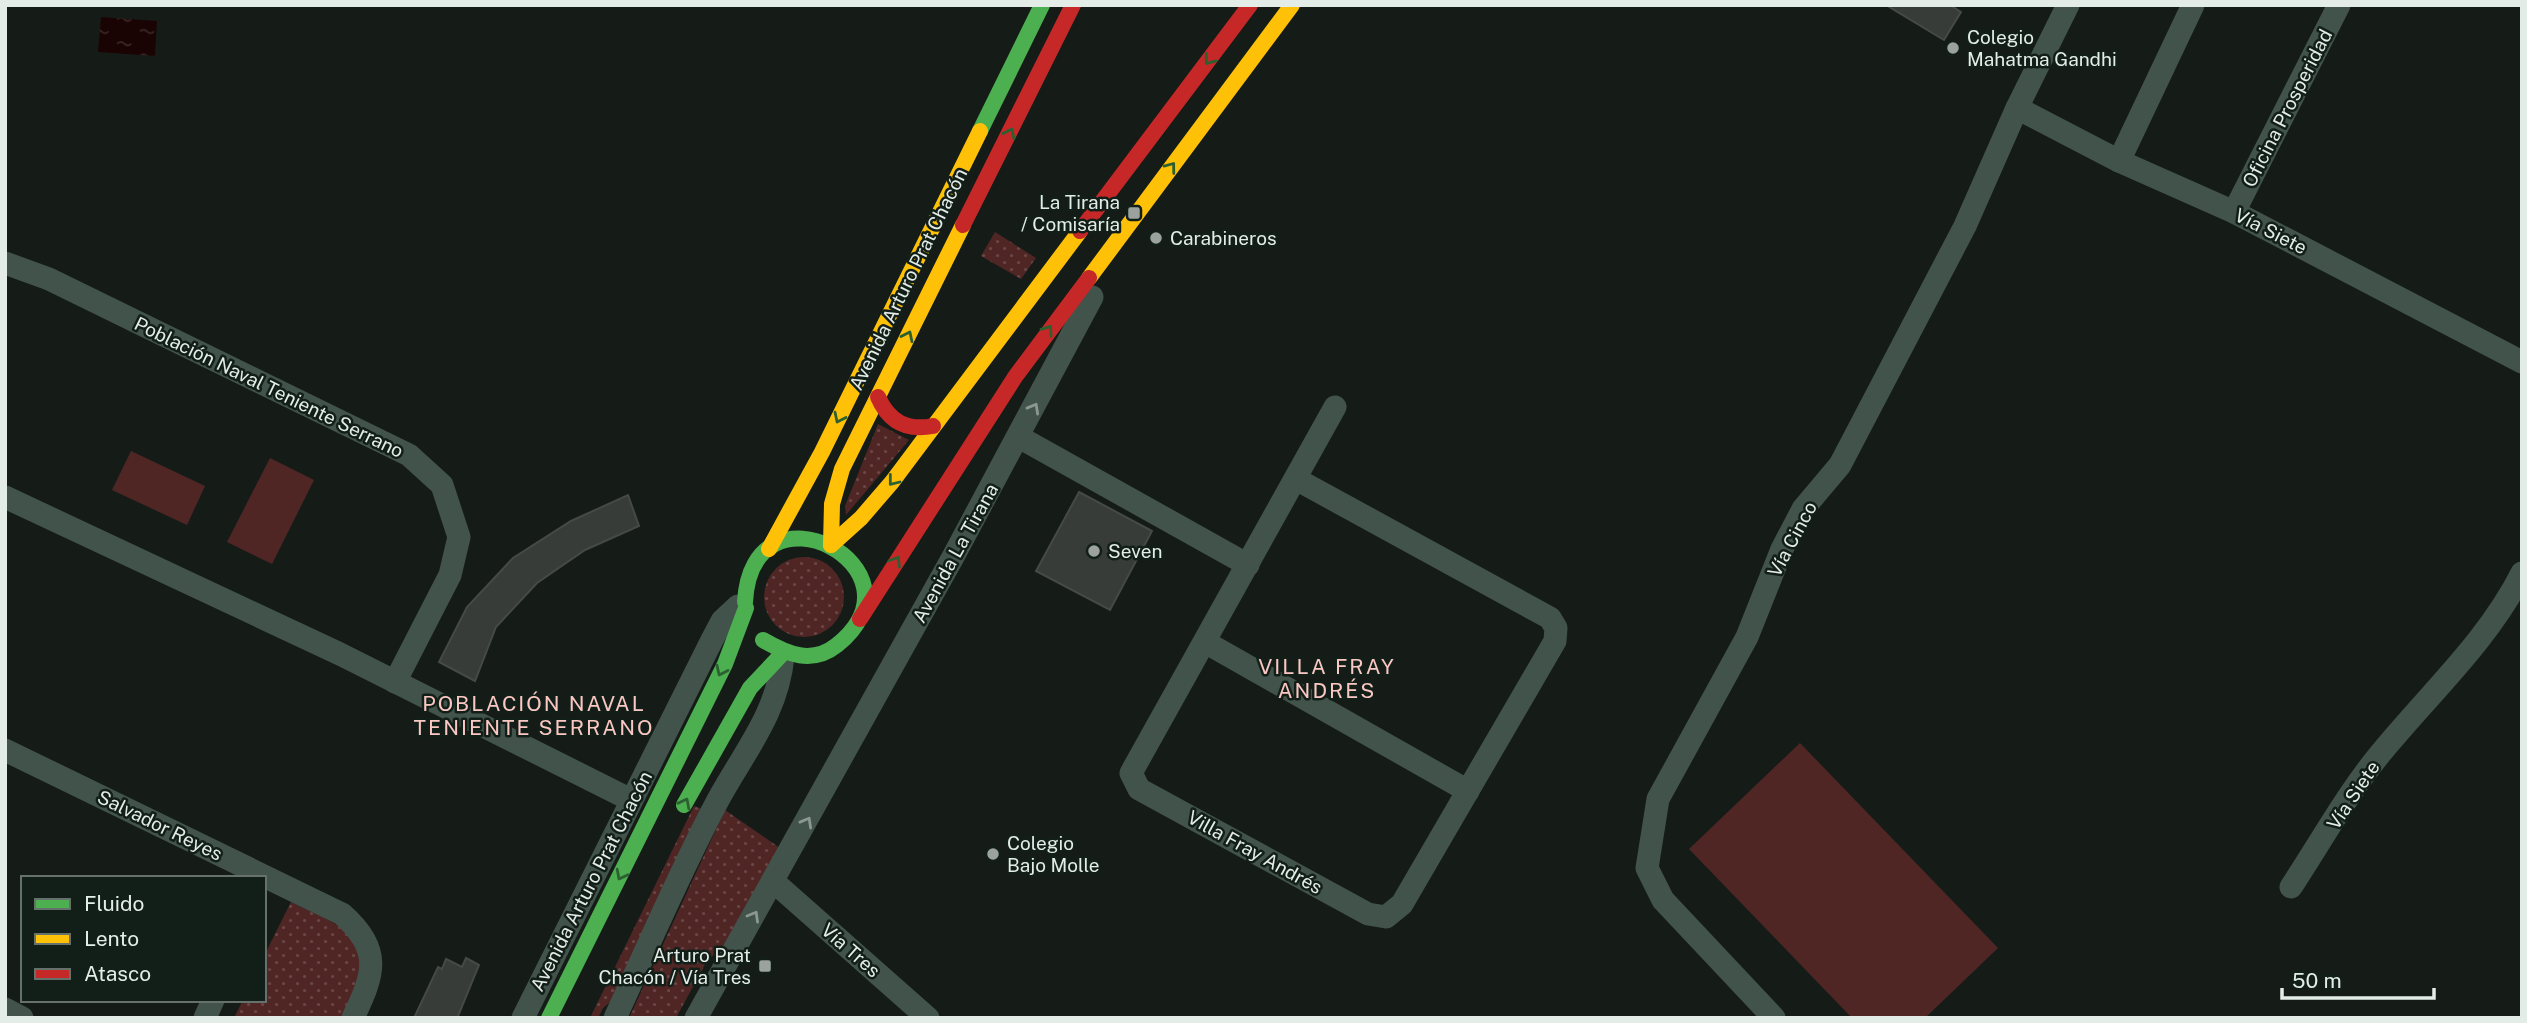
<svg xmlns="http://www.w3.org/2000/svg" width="2527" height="1023" font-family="'Public Sans',sans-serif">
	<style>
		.grass { fill: url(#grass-dots) }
		.pitch { fill: #502625 }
		.water { fill: url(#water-ripples) }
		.building { fill: #373c39; stroke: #454a47; stroke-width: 2 }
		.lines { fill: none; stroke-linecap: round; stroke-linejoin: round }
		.street { stroke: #42534b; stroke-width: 23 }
		.fast { stroke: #4caf50; stroke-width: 16 }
		.slow { stroke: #ffc107; stroke-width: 16 }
		.jam { stroke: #c62828; stroke-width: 16 }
		.oneway { stroke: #2c6031 }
		.oneway2 { stroke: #8b9892 }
		.poi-dot { fill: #9ca39f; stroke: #121f18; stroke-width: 2.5 }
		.labels { text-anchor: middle; stroke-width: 5; stroke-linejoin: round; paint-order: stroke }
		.poi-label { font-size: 19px; fill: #e4ece8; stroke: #121f18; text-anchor: start }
		.street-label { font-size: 19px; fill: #e4ece8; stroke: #121f18 }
		.neighbourhood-label { font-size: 21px; letter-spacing: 2px; fill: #fbc7c3; stroke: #121f18 }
	</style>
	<defs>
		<pattern id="grass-dots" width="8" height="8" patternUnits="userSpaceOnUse" patternTransform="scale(1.75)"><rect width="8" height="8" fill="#502625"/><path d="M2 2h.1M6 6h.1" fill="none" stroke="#694645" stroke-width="1.8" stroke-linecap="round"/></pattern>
		<pattern id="water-ripples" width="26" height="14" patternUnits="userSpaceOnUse" patternTransform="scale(1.75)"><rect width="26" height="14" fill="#190303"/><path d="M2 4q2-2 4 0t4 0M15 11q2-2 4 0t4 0" fill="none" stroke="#3a2828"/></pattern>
	</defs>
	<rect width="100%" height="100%" fill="#151c18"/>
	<g class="grass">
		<polygon points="995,232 1036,258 1021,279 981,256"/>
		<polygon points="878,424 909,440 846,515 845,506"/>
		<circle cx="804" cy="597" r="40"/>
		<polygon points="694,806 702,809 614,999 603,1008 598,1018 590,1018"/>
		<polygon points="725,810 780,848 723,949 708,959 676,1018 629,1018"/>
		<path d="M291 902C361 935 380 941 342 1018H234L243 1000H264V956Z"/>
	</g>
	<g class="pitch">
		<polygon points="131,451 205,486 187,525 112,490"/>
		<polygon points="270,458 314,480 272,564 227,542"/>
		<polygon points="1800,743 1998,948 1925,1018 1852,1018 1689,849"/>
	</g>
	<polygon class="water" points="101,17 157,21 155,56 98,52"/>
	<g class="building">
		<polygon points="1886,5 1950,5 1961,12 1944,40"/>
		<polygon points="1079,492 1152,531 1110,610 1036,571"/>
		<polygon points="628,495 639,526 585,550 537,583 496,627 475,681 439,662 467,607 513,558 571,521"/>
		<polygon points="466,958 479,965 458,1016 461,1018 414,1018 438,967 442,969 446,959 462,967"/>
	</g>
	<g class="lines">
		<g class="street">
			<polyline points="2017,108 2119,161 2234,212 2522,362"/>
			<polyline points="2119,161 2193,5"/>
			<polyline points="2234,212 2339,5"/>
			<polyline points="5,263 49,279 409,455 442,485 459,537 450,575 395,682"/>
			<polyline points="1019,437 1248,565"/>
			<polyline points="1296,479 1550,618 1556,628 1555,641 1402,904 1386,917 1368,914 1139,789 1131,773 1335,407"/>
			<polyline points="5,497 340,654 631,800"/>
			<polyline points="1205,642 1468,791"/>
			<path d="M5 750 342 914C383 950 374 974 353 1018"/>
			<polyline points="774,882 928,1018"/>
			<path d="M2291 887C2320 843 2347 794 2380 754 2428 695 2488 641 2522 573"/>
			<polyline points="5,1009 22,1018"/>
			<polyline points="205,1018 213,1000"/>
			<polyline points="523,1018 712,640 722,621 738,606"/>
			<path d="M615 1018C649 945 680 871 718 800 744 752 778 713 783 656"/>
			<polyline points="696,1018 953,557 1092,297"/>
			<polyline points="1774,1018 1663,900 1647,868 1658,799 1747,637 1782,549 1803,509 1840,465 1965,226 2017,108 2068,5"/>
		</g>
		<g class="fast">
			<polyline points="980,131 1042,5"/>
			<path d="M745 602C752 473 933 568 837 645 812 665 787 654 763 640"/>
			<polyline points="684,805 750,688 783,653"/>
			<polyline points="549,1018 725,664 746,608"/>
		</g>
		<g class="slow">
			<polyline points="1089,278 1292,5"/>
			<polyline points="831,545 832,504 842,469 963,225"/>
			<polyline points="831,545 861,518 892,482 1080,231"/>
			<polyline points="769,549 822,452 980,131"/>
		</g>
		<g class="jam">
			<polyline points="963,225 1073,5"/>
			<polyline points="1080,231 1250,5"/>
			<path d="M878 397C889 422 907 431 933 426"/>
			<polyline points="860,619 1015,377 1089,278"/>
		</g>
	</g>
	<defs><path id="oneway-chevron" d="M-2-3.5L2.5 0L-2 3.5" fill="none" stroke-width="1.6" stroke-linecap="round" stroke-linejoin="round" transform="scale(1.75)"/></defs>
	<g class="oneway">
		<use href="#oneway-chevron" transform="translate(1209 60) rotate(127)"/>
		<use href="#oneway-chevron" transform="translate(1010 133) rotate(-64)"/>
		<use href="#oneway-chevron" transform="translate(1171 167) rotate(-53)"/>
		<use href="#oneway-chevron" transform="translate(1048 330) rotate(-55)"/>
		<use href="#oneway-chevron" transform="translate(908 336) rotate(-64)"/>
		<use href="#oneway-chevron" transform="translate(839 418) rotate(116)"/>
		<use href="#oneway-chevron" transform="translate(893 481) rotate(128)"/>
		<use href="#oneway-chevron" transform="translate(896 561) rotate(-58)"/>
		<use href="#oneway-chevron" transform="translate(721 671) rotate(115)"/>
		<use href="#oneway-chevron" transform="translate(685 803) rotate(-63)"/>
		<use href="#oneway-chevron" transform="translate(621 875) rotate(117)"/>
	</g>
	<g class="oneway2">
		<use href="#oneway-chevron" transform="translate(1034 408) rotate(-61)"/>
		<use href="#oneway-chevron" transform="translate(807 822) rotate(-61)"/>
		<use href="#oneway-chevron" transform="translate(754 916) rotate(-60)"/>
	</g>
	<g class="poi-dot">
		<circle cx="1953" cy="48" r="7"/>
		<rect x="1127" y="206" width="14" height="14" rx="3.5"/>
		<circle cx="1156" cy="238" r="7"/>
		<circle cx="1094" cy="551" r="7"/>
		<circle cx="993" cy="854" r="7"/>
		<rect x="758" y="959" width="14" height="14" rx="3.5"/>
	</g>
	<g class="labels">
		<g class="poi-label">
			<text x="1967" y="44">Colegio<tspan x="1967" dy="22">Mahatma Gandhi</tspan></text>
			<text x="1120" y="209" text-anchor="end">La Tirana<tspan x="1120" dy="22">/ Comisaría</tspan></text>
			<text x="1170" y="245">Carabineros</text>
			<text x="1108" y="558">Seven</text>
			<text x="1007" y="850">Colegio<tspan x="1007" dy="22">Bajo Molle</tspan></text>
			<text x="751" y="962" text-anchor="end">Arturo Prat<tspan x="751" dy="22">Chacón / Vía Tres</tspan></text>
		</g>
		<g class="street-label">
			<text transform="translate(2287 108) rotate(-63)" y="7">Oficina Prosperidad</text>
			<text transform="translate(2271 231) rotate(27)" y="7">Vía Siete</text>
			<text transform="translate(908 279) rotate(-64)" y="7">Avenida Arturo Prat Chacón</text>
			<text transform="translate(269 387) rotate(26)" y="7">Población Naval Teniente Serrano</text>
			<text transform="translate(1792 539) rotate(-62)" y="7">Vía Cinco</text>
			<text transform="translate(955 553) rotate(-61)" y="7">Avenida La Tirana</text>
			<text transform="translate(2353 795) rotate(-56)" y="7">Vía Siete</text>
			<text transform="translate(160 825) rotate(26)" y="7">Salvador Reyes</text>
			<text transform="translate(1255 852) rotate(29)" y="7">Villa Fray Andrés</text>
			<text transform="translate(591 881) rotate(-63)" y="7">Avenida Arturo Prat Chacón</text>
			<text transform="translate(851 950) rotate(41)" y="7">Vía Tres</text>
		</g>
		<g class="neighbourhood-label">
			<text x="1327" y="674">VILLA FRAY<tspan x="1327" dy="24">ANDRÉS</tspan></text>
			<text x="534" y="711">POBLACIÓN NAVAL<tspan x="534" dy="24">TENIENTE SERRANO</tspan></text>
		</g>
	</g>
	<rect width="2527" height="1023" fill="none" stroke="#e4ece8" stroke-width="14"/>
	<rect x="21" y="876" width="245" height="126" fill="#121f18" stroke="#66716b" stroke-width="2"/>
	<rect x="35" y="899" width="35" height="10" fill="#4caf50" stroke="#66716b" stroke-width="2"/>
	<text x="84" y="911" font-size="21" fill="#e4ece8">Fluido</text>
	<rect x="35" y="934" width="35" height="10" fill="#ffc107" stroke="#66716b" stroke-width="2"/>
	<text x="84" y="946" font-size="21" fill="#e4ece8">Lento</text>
	<rect x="35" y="969" width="35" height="10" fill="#c62828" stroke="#66716b" stroke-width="2"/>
	<text x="84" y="981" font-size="21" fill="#e4ece8">Atasco</text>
	<path d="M2282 988v10h152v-10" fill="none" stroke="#e4ece8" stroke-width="3.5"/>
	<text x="2292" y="988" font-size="21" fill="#e4ece8" stroke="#121f18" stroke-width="5" paint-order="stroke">50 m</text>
</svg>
